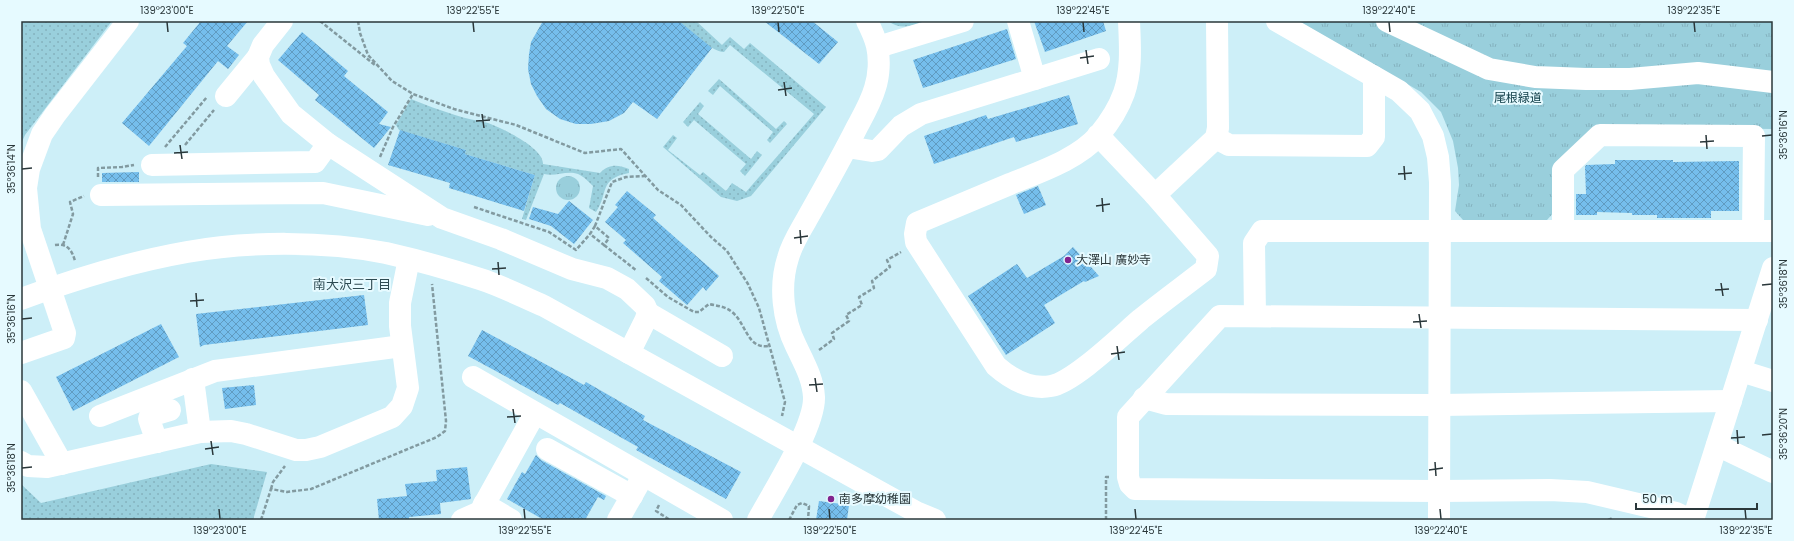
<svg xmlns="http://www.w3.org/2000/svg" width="1794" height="541" font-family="Poppins,'Noto Sans JP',sans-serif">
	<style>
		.grass { fill: url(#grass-dots) }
		.park { fill: url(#park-tufts) }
		.building { fill: url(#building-cross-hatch) }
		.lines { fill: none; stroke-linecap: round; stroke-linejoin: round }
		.path { stroke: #829aa0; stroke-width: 2.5; stroke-dasharray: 4 2; stroke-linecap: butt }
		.minor { stroke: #fff; stroke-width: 22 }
		.ticks { fill: none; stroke: #2a373a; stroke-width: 1.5 }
		.poi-dot { fill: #82238e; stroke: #e6faff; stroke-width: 1.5 }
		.labels { text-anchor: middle; stroke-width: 4; stroke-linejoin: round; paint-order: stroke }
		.park-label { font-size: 12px; fill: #0c3b45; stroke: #e6faff }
		.poi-label { font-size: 12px; fill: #2a373a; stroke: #e6faff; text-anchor: start }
		.neighbourhood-label { font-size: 13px; fill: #2e4b53; stroke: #e6faff }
		.neatline { fill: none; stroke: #2a373a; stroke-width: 1.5 }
		.ticks-label { font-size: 10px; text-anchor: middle; fill: #2a373a }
	</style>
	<defs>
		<pattern id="grass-dots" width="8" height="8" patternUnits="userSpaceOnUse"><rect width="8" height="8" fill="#99cfdc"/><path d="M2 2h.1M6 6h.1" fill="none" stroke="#84b2be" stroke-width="1.8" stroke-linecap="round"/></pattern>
		<pattern id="park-tufts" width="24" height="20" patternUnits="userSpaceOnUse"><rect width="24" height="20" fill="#99cfdc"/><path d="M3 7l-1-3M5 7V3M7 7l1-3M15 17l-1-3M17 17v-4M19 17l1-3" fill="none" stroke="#84b2be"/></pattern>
		<pattern id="building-cross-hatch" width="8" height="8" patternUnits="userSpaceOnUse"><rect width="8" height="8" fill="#75beec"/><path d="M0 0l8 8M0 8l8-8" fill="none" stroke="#609bc0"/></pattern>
	</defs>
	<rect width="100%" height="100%" fill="#cdeff8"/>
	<g class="grass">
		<polygon points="21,21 112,21 25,135 21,144"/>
		<path d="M679 21H696L722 45 730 37 744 49 750 43 826 107 751 196 737 201 721 197 663 147 673 135 677 138 668 150 700 175 703 172 726 191 732 183 746 192 814 114 730 45 724 52C711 52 689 29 679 21Z"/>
		<path d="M888 21H929C914 25 901 31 888 21Z"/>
		<polygon points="719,79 776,129 784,121 787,124 770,143 767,140 773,132 720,86 713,95 708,91"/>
		<path d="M411 99C425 105 440 110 455 115 466 119 477 120 488 123 502 128 544 148 543 164L600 173C608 164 618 164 629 169V173C598 179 609 193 596 212L589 208 593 186C589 182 583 176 578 174 567 170 555 177 544 174L526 220 522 219 535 175 465 154 466 150 399 130 396 125Z"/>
		<polygon points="700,102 704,106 698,114 751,159 757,151 762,155 745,176 740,171 746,164 694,120 688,127 683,122"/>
		<polygon points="211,464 267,472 253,520 21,520 21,484 41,503"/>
	</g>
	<g class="park">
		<polygon points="1298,21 1773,21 1773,129 1608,127 1560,165 1556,210 1547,220 1463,220 1455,211 1459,185 1458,168 1453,141 1441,112 1421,92"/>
		<circle cx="568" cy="188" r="12"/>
	</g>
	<g class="building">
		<polygon points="201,21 248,21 227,46 239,55 228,69 218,61 149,146 122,123 187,46 183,43"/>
		<polygon points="543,21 679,21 712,48 657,119 633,102 624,113 609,121 591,124 576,124 560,119 546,109 537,96 531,84 528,69 529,54 531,42"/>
		<polygon points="764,21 812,21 838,42 819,64"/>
		<polygon points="1034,21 1103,21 1106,31 1045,52"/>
		<polygon points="1007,29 1016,59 923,88 913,60"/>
		<polygon points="302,32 348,71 344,76 388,112 379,124 391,127 374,148 315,100 319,95 278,60"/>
		<polygon points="1069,95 1078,124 1016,142 1014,137 934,164 924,136 986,115 988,119"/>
		<polygon points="400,130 466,150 465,154 535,175 524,211 449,188 450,183 388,165"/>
		<polygon points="1615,160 1673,160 1673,162 1739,161 1739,211 1711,211 1711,218 1657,218 1657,215 1632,215 1632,213 1597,212 1597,215 1576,215 1576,194 1586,194 1585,167 1586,165 1615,164"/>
		<polygon points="139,172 139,182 102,182 102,173"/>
		<polygon points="1038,186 1046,205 1024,214 1016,195"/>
		<polygon points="627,191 656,215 653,218 719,276 706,291 703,287 687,305 659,281 662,277 623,243 626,240 605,222 618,207 615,205"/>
		<polygon points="569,201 593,220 574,244 551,226 529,219 533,207 558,214"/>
		<polygon points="1073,247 1099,276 1085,282 1084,281 1044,305 1055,323 1006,355 968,296 1017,264 1027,278 1064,256"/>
		<polygon points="364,295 368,325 204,345 200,347 196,314"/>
		<polygon points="161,324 179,357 73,411 56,377"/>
		<polygon points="482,330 584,385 586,382 645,416 643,420 741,472 726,499 636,450 638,447 560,403 558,405 468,356"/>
		<polygon points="254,385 256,405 225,409 222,388"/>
		<polygon points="536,455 541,460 606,496 604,500 598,497 585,520 544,520 507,499 522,472 525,474"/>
		<polygon points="467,467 471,499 440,503 441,514 409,517 409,520 379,520 377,499 407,496 405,484 437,481 436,470"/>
		<polygon points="819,501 849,505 847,520 816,520"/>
	</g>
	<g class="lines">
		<g class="path">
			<polyline points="320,21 375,65"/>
			<polyline points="358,21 360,33 368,55 392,81 413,94 454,109 516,125 585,153 621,149 658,190 681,205 711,237 727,251 748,284 759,308 785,402 782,416"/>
			<polyline points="185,145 214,110"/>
			<polyline points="165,147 207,97"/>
			<polyline points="380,157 393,127 413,94"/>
			<polyline points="98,177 98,168 122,167 134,165"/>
			<polyline points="474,207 549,232 576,250 590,234"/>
			<polyline points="595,226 590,234 604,245 609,238 595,226 612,182 626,177 645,176"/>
			<path d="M55 245C67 243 72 250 75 261"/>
			<polyline points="63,245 73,214 70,202 84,196"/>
			<polyline points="604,245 637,271"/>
			<path d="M646 278 668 297 694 312H699L709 304C717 306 725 306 732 312 746 323 747 349 768 346"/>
			<polyline points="819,350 834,339 832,333 849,321 846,315 862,305 859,297 874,288 872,281 890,267 887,260 901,252"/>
			<polyline points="271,489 273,482 285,466"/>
			<polyline points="659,505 656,511 670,520"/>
			<polyline points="261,520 271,489 287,492 311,489 437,437 445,431 446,421 432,284"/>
			<polyline points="789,520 797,505 802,503 809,506 808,520"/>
			<polyline points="1106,520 1106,477 1110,477"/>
			<polyline points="1608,520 1613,518"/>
		</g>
		<g class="minor">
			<polyline points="282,21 263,45 258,57 259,65 264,76 291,114 328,144 442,218 501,239 572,269 607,278 627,289 645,306 648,313 645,321 629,353"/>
			<polyline points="1018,21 1035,79"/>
			<polyline points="1277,21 1399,91 1420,111 1433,136 1438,157 1440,182 1439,520"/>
			<polyline points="1387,21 1489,69 1535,77 1586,79 1630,79 1698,73 1773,82"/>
			<polyline points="878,47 963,21"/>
			<polyline points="226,96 258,57"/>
			<path d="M1098 135 1155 195 1208 256 1206 269C1184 286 1162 302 1141 319 1121 336 1074 382 1051 386 1030 390 1012 380 996 366L916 242 915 234 917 223C948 210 979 197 1010 184 1039 172 1077 160 1099 135 1109 123 1119 107 1124 93 1132 70 1130 45 1129 21"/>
			<polyline points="1216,138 1229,145 1367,146 1374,137 1374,77"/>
			<polyline points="847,147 872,151 878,150 901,126 921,114 1099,59"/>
			<polyline points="152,165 315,162 328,144"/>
			<polyline points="101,195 323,193 428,215"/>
			<polyline points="1155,195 1216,138 1218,128 1217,21"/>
			<polyline points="1563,231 1563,170 1600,135 1754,136 1753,231"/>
			<path d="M21 299C75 279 130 262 187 252 247 241 326 241 386 253 417 260 449 269 480 279 502 286 523 297 544 306L918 513 935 520"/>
			<polyline points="648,313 722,356"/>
			<polyline points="1255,316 1254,243 1262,231 1773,231"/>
			<polyline points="21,353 64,338 65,333 30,229 26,188 29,169 42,134 55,115 128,21"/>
			<polyline points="1741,371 1773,381"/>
			<polyline points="473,377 722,520"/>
			<polyline points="193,379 200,432"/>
			<polyline points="21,391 62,464"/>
			<polyline points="1144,398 1166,404 1440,405 1731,401"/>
			<polyline points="100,416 215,371 402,346"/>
			<polyline points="157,442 149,419 150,416 170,410"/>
			<polyline points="1717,445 1773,472"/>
			<polyline points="547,449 632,496"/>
			<polyline points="21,462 28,466 47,467 200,432 231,431 246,434 296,450 306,450 320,447 392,417 402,406 408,388 400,326 400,303 409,259"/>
			<polyline points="484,504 511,520"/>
			<polyline points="462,520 480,512 535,413"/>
			<polyline points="618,520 639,483"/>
			<path d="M758 520C773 492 815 427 814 397 813 378 804 363 796 346 783 320 779 286 788 258 792 243 801 230 808 217 825 187 842 157 857 127 864 114 871 102 875 88 879 76 880 59 877 46 875 37 871 29 867 21"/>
			<polyline points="1691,520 1676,513 1587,492 1550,490 1439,491 1135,489 1130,484 1128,477 1128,417 1220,316 1757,320"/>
			<polyline points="1693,520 1773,268"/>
		</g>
	</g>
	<path class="ticks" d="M167 22 168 32M473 22 474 32M778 22 779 32M1083 22 1084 32M1389 22 1390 32M1694 22 1695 32M1086 50 1088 64M1080 58 1094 56M784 82 786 96M778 90 792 88M482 114 484 128M476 121 490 120M1706 135 1707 149M1762 136 1772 135M1700 142 1714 141M180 145 182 159M174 153 188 152M1404 166 1405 180M22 169 32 168M1398 174 1412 173M1102 198 1103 212M1096 206 1110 204M800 230 801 244M794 238 808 236M498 262 499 275M492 269 506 268M1721 283 1723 296M1762 285 1772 284M1715 290 1729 289M196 293 197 307M190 301 204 300M1419 314 1421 328M22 319 32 318M1413 322 1427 321M1117 346 1119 360M1111 354 1125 352M815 378 817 392M809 385 823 384M513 409 515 423M507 417 521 416M1737 430 1738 444M1762 435 1772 434M1731 438 1745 437M211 441 213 455M205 449 219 447M1435 462 1436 476M22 468 32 467M1429 470 1443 468M219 509 220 519M524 509 525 519M829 509 830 519M1135 509 1136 519M1440 509 1441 519M1745 509 1746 519"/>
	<g class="poi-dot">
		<circle cx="1068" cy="260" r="4"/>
		<circle cx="831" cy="499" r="4"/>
	</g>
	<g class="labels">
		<g class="park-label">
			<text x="1518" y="102">尾根緑道</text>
		</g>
		<g class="poi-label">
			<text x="1076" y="264">大澤山 廣妙寺</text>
			<text x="839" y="503">南多摩幼稚園</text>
		</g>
		<g class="neighbourhood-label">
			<text x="352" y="289">南大沢三丁目</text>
		</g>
	</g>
	<rect width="1794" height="541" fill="none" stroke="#e6faff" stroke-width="44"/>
	<path d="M1636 503v6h121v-6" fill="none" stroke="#2a373a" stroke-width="2"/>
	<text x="1642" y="503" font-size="12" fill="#2a373a" stroke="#e6faff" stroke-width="3" paint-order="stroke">50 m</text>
	<rect x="22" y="22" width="1750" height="497" class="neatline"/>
	<g class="ticks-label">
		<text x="167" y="14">139°23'00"E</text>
		<text x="473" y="14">139°22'55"E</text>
		<text x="778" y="14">139°22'50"E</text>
		<text x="1083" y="14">139°22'45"E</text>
		<text x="1389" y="14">139°22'40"E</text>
		<text x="1694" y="14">139°22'35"E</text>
		<text transform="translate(1783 135) rotate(-90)" y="4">35°36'16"N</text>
		<text transform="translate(11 169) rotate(-90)" y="4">35°36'14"N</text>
		<text transform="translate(1783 284) rotate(-90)" y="4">35°36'18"N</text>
		<text transform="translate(11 319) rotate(-90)" y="4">35°36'16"N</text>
		<text transform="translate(1783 434) rotate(-90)" y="4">35°36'20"N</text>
		<text transform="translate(11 468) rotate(-90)" y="4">35°36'18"N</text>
		<text x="220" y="534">139°23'00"E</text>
		<text x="525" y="534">139°22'55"E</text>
		<text x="830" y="534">139°22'50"E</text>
		<text x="1136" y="534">139°22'45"E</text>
		<text x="1441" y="534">139°22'40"E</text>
		<text x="1746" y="534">139°22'35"E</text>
	</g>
</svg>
